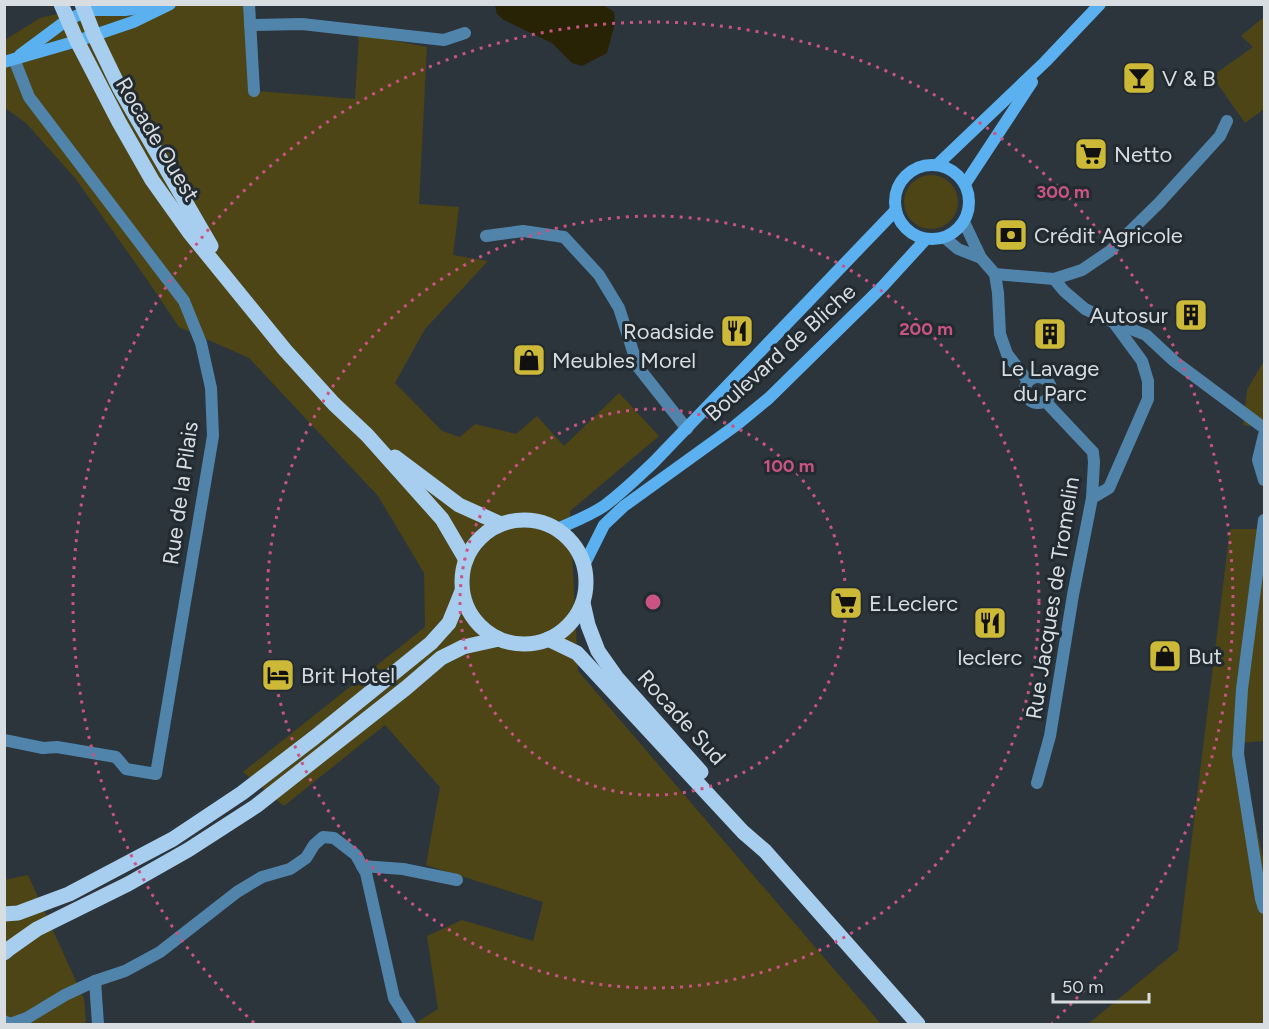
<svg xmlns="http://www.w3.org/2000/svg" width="1269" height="1029" font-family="Figtree,sans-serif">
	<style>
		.green { fill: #4d4515 }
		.water { fill: #282304 }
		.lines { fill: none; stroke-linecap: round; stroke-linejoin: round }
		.street { stroke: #5184ab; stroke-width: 12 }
		.secondary { stroke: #5bb1ef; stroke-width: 12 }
		.primary { stroke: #a7ceee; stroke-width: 15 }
		.ring { fill: none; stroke: #c95383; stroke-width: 3; stroke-dasharray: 3 6 }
		.labels { text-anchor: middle; stroke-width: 6; stroke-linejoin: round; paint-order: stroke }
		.poi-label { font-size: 22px; fill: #d8dde1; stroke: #222b31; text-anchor: start }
		.street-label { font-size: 22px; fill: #d8dde1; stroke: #222b31 }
		.centre { fill: #c95383; stroke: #222b31; stroke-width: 3 }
		.ring-label { font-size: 18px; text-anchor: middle; font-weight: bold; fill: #c95383; stroke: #222b31; stroke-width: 6; stroke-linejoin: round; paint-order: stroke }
	</style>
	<rect width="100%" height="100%" fill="#2c353c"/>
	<g class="green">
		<polygon points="97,5 245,5 257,30 258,91 355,99 359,34 427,47 419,204 459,207 453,255 488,261 425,329 395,383 442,431 460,437 475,424 516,434 537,416 564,446 619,393 659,436 570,511 578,671 881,1024 414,1024 438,1009 427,936 462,920 533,941 543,902 426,865 440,787 385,725 284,806 243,772 425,627 424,573 378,496 249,358 179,327 146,278 75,178 26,123 5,108 5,40 40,18"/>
		<polygon points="1264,17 1264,109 1245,123 1212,76 1253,47 1241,36"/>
		<circle cx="931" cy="202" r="27"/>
		<polygon points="1264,361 1264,427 1243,425 1247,390"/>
		<polygon points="1230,529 1264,529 1264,741 1239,743 1264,863 1264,1024 1088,1024 1178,950"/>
		<polygon points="28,875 84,999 86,1024 5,1024 4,880"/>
	</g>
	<polygon class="water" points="495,5 603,5 614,12 615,23 607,53 582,66 572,63 552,43 504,20 497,14"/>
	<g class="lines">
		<g class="street">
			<polyline points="249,4 254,91"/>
			<polyline points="250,25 302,24 444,40 465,33"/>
			<polyline points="964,222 981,258 995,274 1054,279 1082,270 1110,251 1159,203 1220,136 1227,121"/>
			<polyline points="486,236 523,231 564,237 599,275 619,308 638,367 687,429"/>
			<polyline points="945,238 958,249 981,258"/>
			<polyline points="995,274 998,293 1000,334 1007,354 1028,381"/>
			<polyline points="1054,279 1064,291 1085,309 1113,322 1146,335 1174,361 1264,428"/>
			<circle cx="1038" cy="390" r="13"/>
			<polyline points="1264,435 1258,460 1264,480"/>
			<polyline points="1092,498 1109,488 1148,399 1148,381 1142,361 1114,323"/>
			<polyline points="1264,520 1242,689 1238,754 1261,899 1264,908"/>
			<polyline points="4,740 43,748 57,747 116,757 126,769 156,774 213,436 211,388 201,343 184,301 29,97 14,59"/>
			<polyline points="1037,783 1050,736 1073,595 1092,498 1094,462 1093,452 1045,401"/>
			<polyline points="362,866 403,869 457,880"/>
			<polyline points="95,981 98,1024"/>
			<polyline points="4,1021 10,1024 27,1018 65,995 95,981 125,971 160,952 237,892 262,877 290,869 306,858 314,845 323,837 334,838 356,855 366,873 394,998 410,1024"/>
		</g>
		<g class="secondary">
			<polyline points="20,55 67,20 85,12 94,10 125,10 160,5"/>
			<polyline points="4,62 77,41 133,22 170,4"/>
			<circle cx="932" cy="202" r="37"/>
			<polyline points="937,165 1045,62 1100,4"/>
			<polyline points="965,184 1032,82"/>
			<path d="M557 529C573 522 589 516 604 506 622 493 638 477 654 462L896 210"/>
			<polyline points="584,565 604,525 624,506 735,426 769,398 883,286 926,239"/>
		</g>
		<g class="primary">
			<polyline points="61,4 77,41 119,122 152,180 189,232 285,350 334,404 367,435 442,519 466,560"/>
			<polyline points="82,4 94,35 120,89 211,246"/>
			<polyline points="395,457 459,505 501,524"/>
			<circle cx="524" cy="582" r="62"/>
			<polyline points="583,603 588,625 598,651 617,678 701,772"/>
			<polyline points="548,639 577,653 743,832 765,851 918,1024"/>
			<polyline points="4,914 18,913 69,894 173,839 242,793 315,737 431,643 449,623 462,591"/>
			<polyline points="4,953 10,948 37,929 128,884 188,850 256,806 406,688 441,658 463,647 499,639"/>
		</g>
	</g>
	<g class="ring">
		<circle cx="653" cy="602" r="193"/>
		<circle cx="653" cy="602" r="386"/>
		<path d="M254 1023A580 580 0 1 1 1052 1023"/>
	</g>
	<defs>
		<symbol id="bar-square" viewBox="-11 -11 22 22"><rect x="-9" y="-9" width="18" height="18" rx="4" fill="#cdb938" stroke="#222b31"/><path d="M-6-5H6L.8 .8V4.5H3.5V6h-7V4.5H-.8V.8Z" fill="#111"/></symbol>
		<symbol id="supermarket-square" viewBox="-11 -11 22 22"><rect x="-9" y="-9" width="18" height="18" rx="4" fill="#cdb938" stroke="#222b31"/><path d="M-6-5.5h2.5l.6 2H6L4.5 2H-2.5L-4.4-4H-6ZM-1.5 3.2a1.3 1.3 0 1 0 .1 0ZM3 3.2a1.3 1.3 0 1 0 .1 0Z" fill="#111"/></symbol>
		<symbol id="bank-square" viewBox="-11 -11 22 22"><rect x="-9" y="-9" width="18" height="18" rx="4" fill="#cdb938" stroke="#222b31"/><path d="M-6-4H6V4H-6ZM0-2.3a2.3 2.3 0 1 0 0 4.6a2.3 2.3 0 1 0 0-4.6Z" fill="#111"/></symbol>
		<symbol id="building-square" viewBox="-11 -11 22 22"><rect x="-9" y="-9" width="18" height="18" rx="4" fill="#cdb938" stroke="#222b31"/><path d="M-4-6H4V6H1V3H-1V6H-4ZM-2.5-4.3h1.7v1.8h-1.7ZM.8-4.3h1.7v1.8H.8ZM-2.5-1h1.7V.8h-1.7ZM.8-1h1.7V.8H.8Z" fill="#111"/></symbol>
		<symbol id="restaurant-square" viewBox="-11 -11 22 22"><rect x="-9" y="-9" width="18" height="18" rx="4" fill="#cdb938" stroke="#222b31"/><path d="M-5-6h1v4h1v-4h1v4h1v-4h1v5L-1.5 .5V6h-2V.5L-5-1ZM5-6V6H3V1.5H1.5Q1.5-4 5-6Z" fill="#111"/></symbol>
		<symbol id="shop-square" viewBox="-11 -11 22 22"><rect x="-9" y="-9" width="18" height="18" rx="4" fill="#cdb938" stroke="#222b31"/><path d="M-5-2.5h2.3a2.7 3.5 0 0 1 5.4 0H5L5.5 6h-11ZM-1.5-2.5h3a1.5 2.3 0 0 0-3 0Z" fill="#111"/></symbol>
		<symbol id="hotel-square" viewBox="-11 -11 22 22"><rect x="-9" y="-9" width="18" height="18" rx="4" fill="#cdb938" stroke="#222b31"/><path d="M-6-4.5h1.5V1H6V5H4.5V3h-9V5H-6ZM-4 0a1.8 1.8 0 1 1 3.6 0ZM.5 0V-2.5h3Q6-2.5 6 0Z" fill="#111"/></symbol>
	</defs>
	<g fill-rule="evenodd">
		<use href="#bar-square" x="1120" y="59" width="38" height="38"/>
		<use href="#supermarket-square" x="1072" y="135" width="38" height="38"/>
		<use href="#bank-square" x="992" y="216" width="38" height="38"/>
		<use href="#building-square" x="1172" y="296" width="38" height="38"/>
		<use href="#restaurant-square" x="718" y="312" width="38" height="38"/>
		<use href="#building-square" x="1031" y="315" width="38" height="38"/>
		<use href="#shop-square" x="510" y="341" width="38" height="38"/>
		<use href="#supermarket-square" x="827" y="584" width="38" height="38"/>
		<use href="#restaurant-square" x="971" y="604" width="38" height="38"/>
		<use href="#shop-square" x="1146" y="637" width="38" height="38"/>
		<use href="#hotel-square" x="259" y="656" width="38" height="38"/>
	</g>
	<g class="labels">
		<g class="poi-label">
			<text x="1162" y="86">V &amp; B</text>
			<text x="1114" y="162">Netto</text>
			<text x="1034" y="243">Crédit Agricole</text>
			<text x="1168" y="323" text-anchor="end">Autosur</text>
			<text x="714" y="339" text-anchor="end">Roadside</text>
			<text x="552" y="368">Meubles Morel</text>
			<text x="1050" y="376" text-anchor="middle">Le Lavage<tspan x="1050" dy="25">du Parc</tspan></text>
			<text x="869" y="611">E.Leclerc</text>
			<text x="1188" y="664">But</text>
			<text x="990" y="665" text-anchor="middle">leclerc</text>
			<text x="301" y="683">Brit Hotel</text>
		</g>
		<g class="street-label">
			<text transform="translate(158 139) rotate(59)" y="8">Rocade Ouest</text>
			<text transform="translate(780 352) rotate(-42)" y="8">Boulevard de Bliche</text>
			<text transform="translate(180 493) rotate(-82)" y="8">Rue de la Pilais</text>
			<text transform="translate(1052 598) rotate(-81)" y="8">Rue Jacques de Tromelin</text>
			<text transform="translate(682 717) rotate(48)" y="8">Rocade Sud</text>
		</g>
	</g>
	<circle cx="653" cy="602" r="9" class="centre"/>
	<g class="ring-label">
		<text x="1063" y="198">300 m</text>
		<text x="926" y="335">200 m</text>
		<text x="789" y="472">100 m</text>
	</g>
	<rect width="1269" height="1029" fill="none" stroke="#d8dde1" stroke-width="12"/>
	<path d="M1053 993v9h96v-9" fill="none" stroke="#d8dde1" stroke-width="3"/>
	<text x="1062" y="993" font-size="18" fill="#d8dde1" stroke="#222b31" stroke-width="4.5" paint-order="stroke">50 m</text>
</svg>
